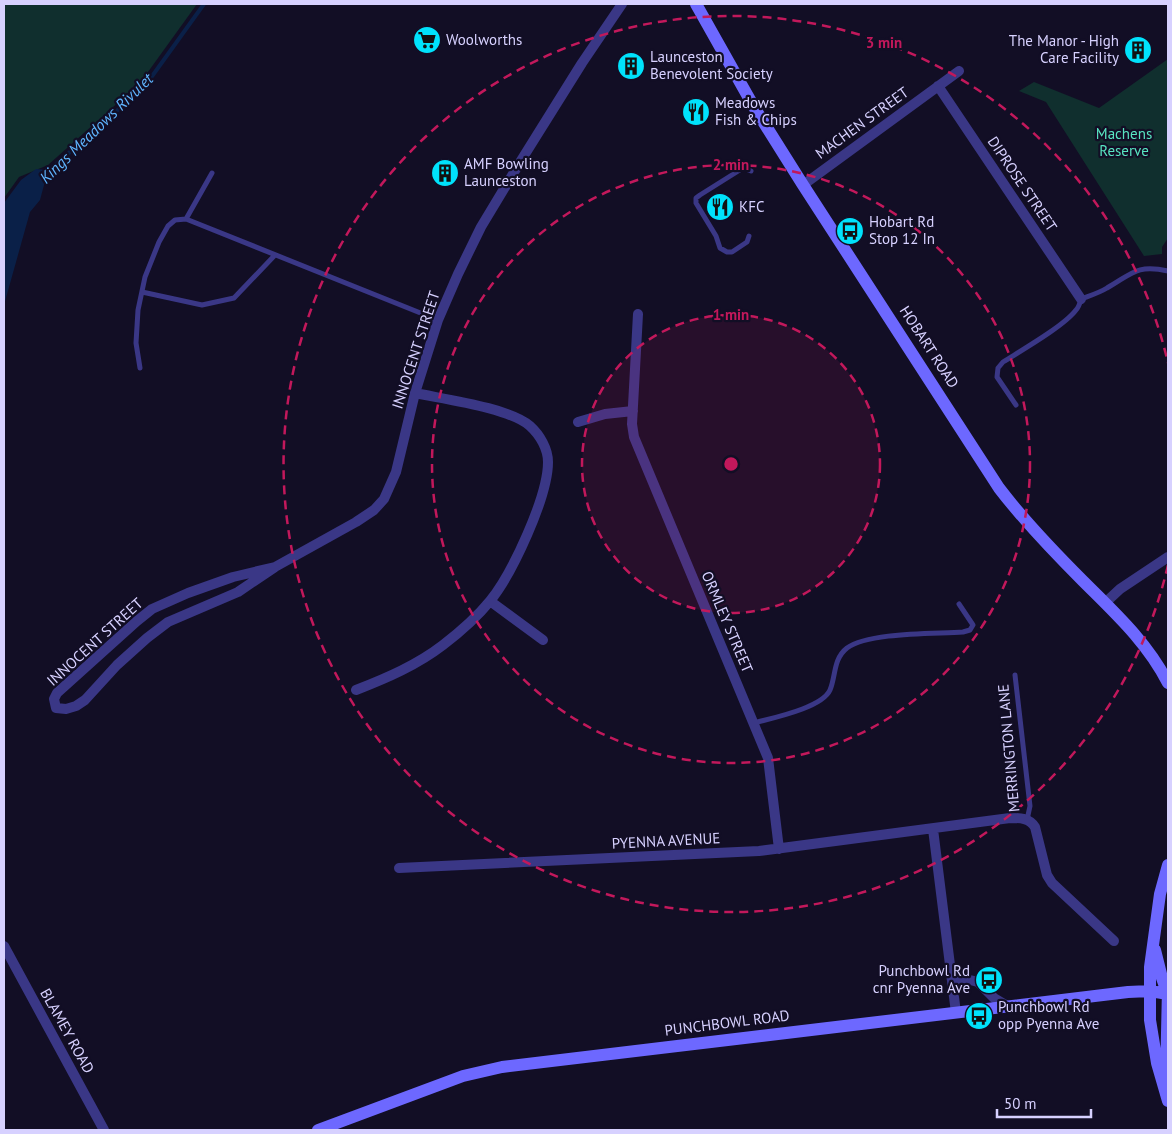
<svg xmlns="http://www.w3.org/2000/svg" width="1172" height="1134" viewBox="0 0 1172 1134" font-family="'PT Sans',sans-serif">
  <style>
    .green { fill: #102f2e }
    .water { fill: #0a2048 }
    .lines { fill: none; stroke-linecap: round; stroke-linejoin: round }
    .stream { stroke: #0a2048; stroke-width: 4 }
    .lane { stroke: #3a3786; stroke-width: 5 }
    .street { stroke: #3a3786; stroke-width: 10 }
    .secondary { stroke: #6d68ff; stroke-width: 12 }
    .ring { fill: none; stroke: #c2185b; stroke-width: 2.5; stroke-dasharray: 9 6 }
    .labels { text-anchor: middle; stroke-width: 4.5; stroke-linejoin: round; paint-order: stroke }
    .poi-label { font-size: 15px; fill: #d7d1ff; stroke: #120e25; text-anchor: start }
    .street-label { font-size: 15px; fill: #d7d1ff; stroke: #120e25 }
    .park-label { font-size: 15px; fill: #58e4c1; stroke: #120e25 }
    .water-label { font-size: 16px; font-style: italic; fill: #5fb5ff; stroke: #120e25 }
    .centre { fill: #c2185b; stroke: #120e25; stroke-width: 2.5 }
    .ring-label { font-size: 15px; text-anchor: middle; font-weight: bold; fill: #c2185b; stroke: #120e25; stroke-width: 4.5; stroke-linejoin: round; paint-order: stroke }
  </style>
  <rect width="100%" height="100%" fill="#120e25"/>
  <!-- green -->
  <path class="green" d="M4,4H197L140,83L48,165L19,177L4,198Z
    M1168,59V238L1162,247V254L1144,256L1046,102L1019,91L1034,82L1099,108Z"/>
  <!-- water -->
  <path class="water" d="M36,169L48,170L40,200L30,212L4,305V203L21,180Z"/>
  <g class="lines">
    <!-- stream -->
    <path class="stream" d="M46,173L145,86L204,4"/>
    <!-- lane -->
    <path class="lane" d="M186,219L212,173
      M749,236L747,242L732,252H727L720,248L716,236L696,203V198L700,195L743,168L751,171
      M142,292L202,305L234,298L275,255
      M140,368L136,343L138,310L145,277L159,242L168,226L175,220L186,219L438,320
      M1016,405L997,377L998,368L1003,362C1022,350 1064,326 1076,310C1079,307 1080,303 1081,299C1089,296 1099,293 1107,288C1132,274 1136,264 1168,271
      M1015,675L1030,806L1027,820
      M754,723C772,718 822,708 830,690C836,676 833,659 847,648C869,632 934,634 963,632L970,630L973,625L959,604"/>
    <!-- street -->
    <path class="street" d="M938,86L1081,299
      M803,185L959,71
      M638,314L632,424L634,437L768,758L779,849
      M578,422L605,414L633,411
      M275,567L233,577L188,593L152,609L137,621L57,693L54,699L56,708L66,709L76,706L85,700L117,665L147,638L168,622L238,592L275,567L356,522L374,510L384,499L396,472L415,393L438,320L458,274L481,227L522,159L582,63L622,4
      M490,601L543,640
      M1105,603L1120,589L1168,557
      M356,690C387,678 417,665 443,645C460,632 477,617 490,601C512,574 548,497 548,462C548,449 540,435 530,426C510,408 443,399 415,393
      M933,829L956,1013
      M399,868L759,851L1010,818C1021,818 1029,818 1035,827L1047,875L1052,883L1114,941
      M4,946L104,1130
      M953,981L970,980L978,982L994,998L1009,1007"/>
    <!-- secondary -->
    <path class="secondary" d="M696,4L754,107L803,185L999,488C1025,522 1053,551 1083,581C1115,613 1147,642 1168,683
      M1155,950L1162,978L1168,995
      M1166,1078L1168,988
      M1168,1101L1157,1063L1150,1020V967L1160,894L1168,865
      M318,1130L463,1076L502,1067L1128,992L1150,991L1168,994"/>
  </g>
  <!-- distance rings -->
  <circle cx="731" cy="464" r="149" fill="#c2185b" fill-opacity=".12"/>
  <g class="ring">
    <circle cx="731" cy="464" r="149"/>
    <circle cx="731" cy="464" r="299"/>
    <path d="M1168 565A448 448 0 1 1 1168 363"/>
  </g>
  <!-- icons -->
  <defs>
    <g id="supermarket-disc" transform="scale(1.4375)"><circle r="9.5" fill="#00e2fc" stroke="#120e25"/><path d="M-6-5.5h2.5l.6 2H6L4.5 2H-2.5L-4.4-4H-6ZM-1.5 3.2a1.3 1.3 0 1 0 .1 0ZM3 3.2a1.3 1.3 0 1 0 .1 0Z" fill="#111"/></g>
    <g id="building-disc" transform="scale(1.4375)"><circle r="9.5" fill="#00e2fc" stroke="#120e25"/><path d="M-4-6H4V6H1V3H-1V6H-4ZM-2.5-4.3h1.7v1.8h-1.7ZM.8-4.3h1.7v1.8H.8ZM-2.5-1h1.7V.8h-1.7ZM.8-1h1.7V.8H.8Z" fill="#111"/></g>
    <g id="restaurant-disc" transform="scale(1.4375)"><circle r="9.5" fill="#00e2fc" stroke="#120e25"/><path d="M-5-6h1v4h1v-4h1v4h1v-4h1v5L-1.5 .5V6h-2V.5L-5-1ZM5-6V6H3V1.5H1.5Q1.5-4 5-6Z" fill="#111"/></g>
    <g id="bus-disc" transform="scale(1.4375)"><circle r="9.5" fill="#00e2fc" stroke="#120e25"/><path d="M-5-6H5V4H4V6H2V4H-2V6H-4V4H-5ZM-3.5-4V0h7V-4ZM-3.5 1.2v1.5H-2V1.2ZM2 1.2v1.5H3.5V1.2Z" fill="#111"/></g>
  </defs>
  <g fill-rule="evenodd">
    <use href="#supermarket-disc" x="427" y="40"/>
    <use href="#building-disc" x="1138" y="50"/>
    <use href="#building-disc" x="631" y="66"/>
    <use href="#restaurant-disc" x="696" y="112"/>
    <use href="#building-disc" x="445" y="173"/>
    <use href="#restaurant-disc" x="720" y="207"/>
    <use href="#bus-disc" x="850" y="231"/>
    <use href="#bus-disc" x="989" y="980"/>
    <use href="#bus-disc" x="979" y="1016"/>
  </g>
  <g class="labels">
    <!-- poi labels -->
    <g class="poi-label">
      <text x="446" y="45">Woolworths</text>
      <text x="1119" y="46" text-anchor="end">The Manor - High<tspan x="1119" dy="17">Care Facility</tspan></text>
      <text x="650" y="62">Launceston<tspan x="650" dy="17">Benevolent Society</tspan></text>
      <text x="715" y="108">Meadows<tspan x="715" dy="17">Fish &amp; Chips</tspan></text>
      <text x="464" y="169">AMF Bowling<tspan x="464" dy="17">Launceston</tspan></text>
      <text x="739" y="212">KFC</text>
      <text x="869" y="227">Hobart Rd<tspan x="869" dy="17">Stop 12 In</tspan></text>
      <text x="970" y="976" text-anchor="end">Punchbowl Rd<tspan x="970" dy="17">cnr Pyenna Ave</tspan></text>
      <text x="998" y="1012">Punchbowl Rd<tspan x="998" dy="17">opp Pyenna Ave</tspan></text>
    </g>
    <!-- street labels -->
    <g class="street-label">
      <text transform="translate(862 123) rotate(-36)" y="5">MACHEN STREET</text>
      <text transform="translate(1022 184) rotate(56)" y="5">DIPROSE STREET</text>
      <text transform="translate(929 347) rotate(57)" y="5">HOBART ROAD</text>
      <text transform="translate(416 350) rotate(-72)" y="5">INNOCENT STREET</text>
      <text transform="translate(727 622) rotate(67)" y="5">ORMLEY STREET</text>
      <text transform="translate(95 642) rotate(-42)" y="5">INNOCENT STREET</text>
      <text transform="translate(1009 748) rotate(-95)" y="5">MERRINGTON LANE</text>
      <text transform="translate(666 841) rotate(-3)" y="5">PYENNA AVENUE</text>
      <text transform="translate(727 1023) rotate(-7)" y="5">PUNCHBOWL ROAD</text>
      <text transform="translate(67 1031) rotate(61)" y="5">BLAMEY ROAD</text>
    </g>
    <!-- park labels -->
    <g class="park-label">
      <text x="1124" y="139">Machens<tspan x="1124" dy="17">Reserve</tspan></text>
    </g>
    <!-- water labels -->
    <g class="water-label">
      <text transform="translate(96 128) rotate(-44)" y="6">Kings Meadows Rivulet</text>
    </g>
  </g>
  <circle cx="731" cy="464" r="8" class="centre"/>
  <g class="ring-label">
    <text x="884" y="48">3 min</text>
    <text x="731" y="170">2 min</text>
    <text x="731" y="320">1 min</text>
  </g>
  <!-- border -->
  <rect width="1172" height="1134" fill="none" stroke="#d7d1ff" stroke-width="10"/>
  <!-- scale -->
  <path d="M997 1109v8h94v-8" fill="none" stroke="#d7d1ff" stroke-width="2.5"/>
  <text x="1004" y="1109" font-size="15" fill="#d7d1ff" stroke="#120e25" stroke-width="4" paint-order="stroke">50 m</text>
</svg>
